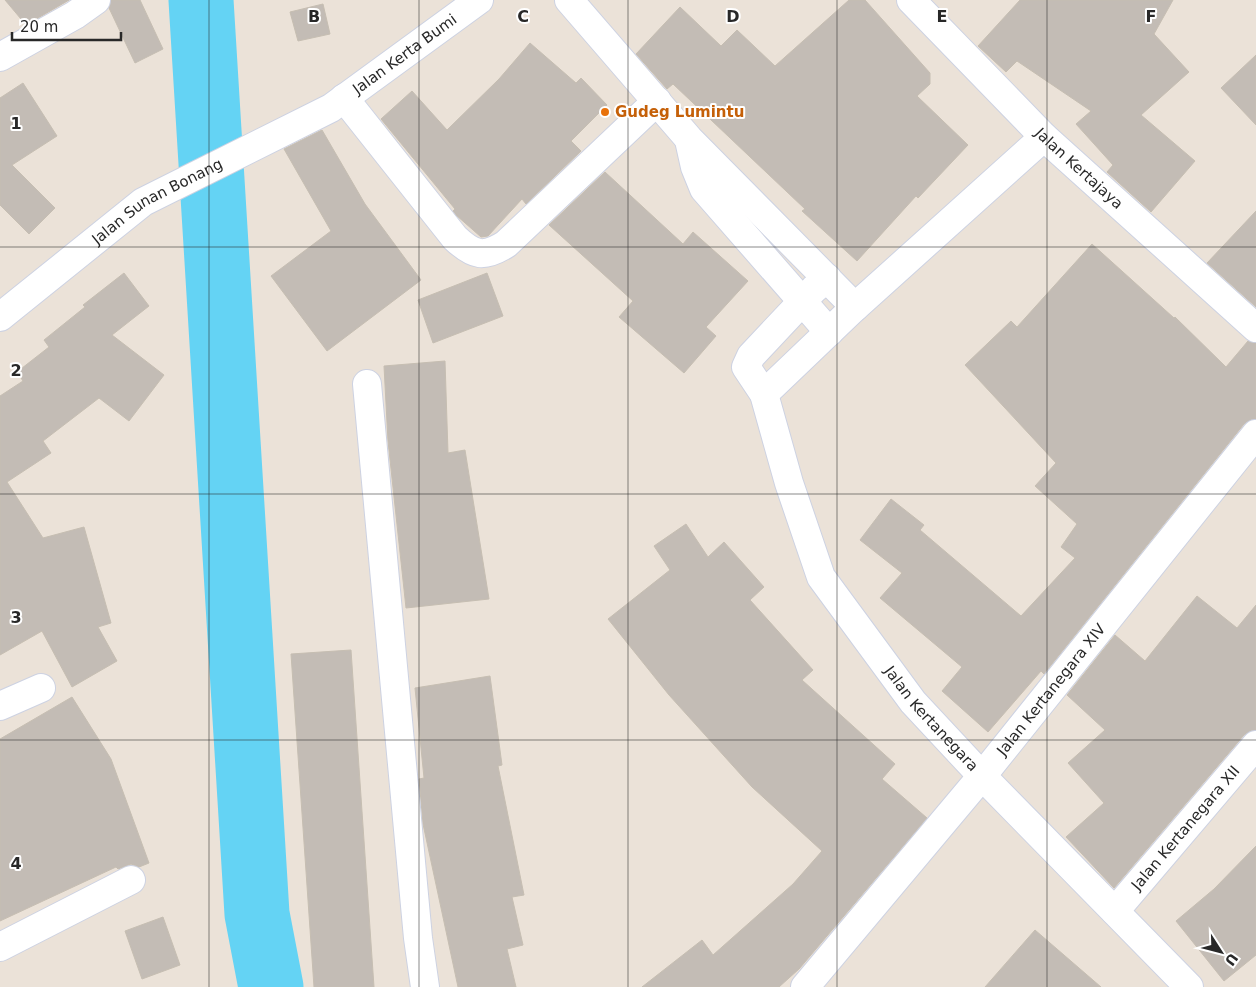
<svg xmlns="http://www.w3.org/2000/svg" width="1256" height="987" viewBox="0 0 1256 987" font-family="'DejaVu Sans',sans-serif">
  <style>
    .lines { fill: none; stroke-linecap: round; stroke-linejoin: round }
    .river { stroke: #64d3f4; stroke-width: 65 }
    .building { fill: #c3bcb5; stroke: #c6beb2 }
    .minor-casing { stroke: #cdd2e2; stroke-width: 30 }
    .minor { stroke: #fff; stroke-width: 28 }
    .grid { fill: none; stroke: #282828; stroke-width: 1; stroke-opacity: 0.55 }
    .food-dot { fill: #e8710a; stroke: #fff; stroke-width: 2 }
    .labels { text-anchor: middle; stroke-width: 4; stroke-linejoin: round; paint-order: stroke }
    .street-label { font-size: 15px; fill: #282828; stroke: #fff }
    .food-label { font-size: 15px; font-weight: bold; fill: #c56008; stroke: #fff; text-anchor: start }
    .grid-label { font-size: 16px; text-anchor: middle; font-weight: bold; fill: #282828; stroke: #fff; stroke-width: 4; stroke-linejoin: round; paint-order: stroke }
  </style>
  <rect width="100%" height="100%" fill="#ebe2d8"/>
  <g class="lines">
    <!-- river -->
    <path class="river" d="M201,0L257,914L271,987"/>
  </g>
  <!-- building -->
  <path class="building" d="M5,0H69L26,25Z
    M111,0H140L163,49L135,63L109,8Z
    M849,0H865L930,73V84L917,96L968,145L918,198L916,196L857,261L802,211L805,209L673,84L667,89L636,54L680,7L721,46L737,30L775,66Z
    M1020,0H1173L1154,34L1189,72L1141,115L1195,161L1151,212L1107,172L1113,165L1076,124L1091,111L1017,61L1006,72L978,46Z
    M323,4L330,34L298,41L290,12Z
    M530,43L576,83L581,78L607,105L571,141L581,151L526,204L522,199L488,236L481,237L456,215L453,211L455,209L381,119L412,91L447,130L499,79Z
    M1256,55V125L1221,88Z
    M23,83L57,136L12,165L55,208L29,234L0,205V98Z
    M322,130L365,204L421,280L327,351L271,276L331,231L284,149Z
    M605,172L683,244L693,232L748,281L706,327L716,336L684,373L619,317L633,301L549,225Z
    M1256,211V307L1207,263Z
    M1092,244L1174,318L1175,317L1226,367L1248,341L1256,343V419L1244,424L1044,674L1041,671L988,732L942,691L962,667L880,598L902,573L860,540L891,499L924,525L920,530L1021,616L1075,558L1061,547L1077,524L1035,486L1056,463L965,365L1011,321L1017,327Z
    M124,273L149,306L112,335L164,375L129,421L99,398L43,441L51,453L7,482L43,538L84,527L111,623L98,627L117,661L72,687L42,631L0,655V396L23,381L17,372L49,347L44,340L85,307L83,305Z
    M487,273L503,316L433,343L418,300Z
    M445,361L448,453L465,450L489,599L406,608L388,441L384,366Z
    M686,524L708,557L724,542L764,587L750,600L813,670L802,680L895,764L882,779L927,818L799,969L779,987H642L702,940L713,955L793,884L822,851L752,787L669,695L608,619L670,570L654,546Z
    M1197,596L1237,628L1256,605V730L1244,735L1114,888L1066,837L1104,803L1068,763L1105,730L1067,695L1115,635L1145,661Z
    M351,650L374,987H314L291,654Z
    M490,676L502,765L498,766L524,895L512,897L523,945L507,949L516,987H458L423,824L419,779L424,778L415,688Z
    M72,697L111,759L149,863L139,867L131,864L118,869L116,867L0,921V739Z
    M1256,846V955L1224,981L1176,921L1214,889Z
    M163,917L180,965L142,979L125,931Z
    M1035,930L1101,987H985Z"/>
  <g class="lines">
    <!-- minor casing -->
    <g class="minor-casing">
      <g id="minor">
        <path d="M569,0L689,139L855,307"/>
        <path id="s1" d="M911,0L1044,137L1256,328"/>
        <path d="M0,57L75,15L96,0"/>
        <path d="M344,98L455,238C474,256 484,258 506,244L657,101"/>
        <path d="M689,140L695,167L704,189L829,332"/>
        <path id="s2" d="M827,278L814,289L751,356L746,367L764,394L789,483L821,577L913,702L982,776L1189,987"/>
        <path id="s3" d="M0,317L143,202L331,108L479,0"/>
        <path d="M367,384L418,938L425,987"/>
        <path d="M764,394L855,307L1044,137"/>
        <path d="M0,706L41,688"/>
        <path id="s4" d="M1115,911L1256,745"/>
        <path d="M0,947L131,880"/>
        <path id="s5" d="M805,987L982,776L1256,434"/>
      </g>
    </g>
    <!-- minor -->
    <use href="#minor" class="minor"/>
  </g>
  <!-- grid -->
  <path class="grid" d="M209,0V987M419,0V987M628,0V987M837,0V987M1047,0V987M0,247H1256M0,494H1256M0,740H1256"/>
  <!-- markers -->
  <circle class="food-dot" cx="605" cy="112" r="5"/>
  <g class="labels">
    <!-- street labels -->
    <g class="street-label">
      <text dy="5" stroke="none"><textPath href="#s3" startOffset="485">Jalan Kerta Bumi</textPath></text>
      <text dy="5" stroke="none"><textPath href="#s1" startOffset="238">Jalan Kertajaya</textPath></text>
      <text dy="5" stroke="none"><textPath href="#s3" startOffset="196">Jalan Sunan Bonang</textPath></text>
      <text dy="5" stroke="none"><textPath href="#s5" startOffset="386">Jalan Kertanegara XIV</textPath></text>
      <text dy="5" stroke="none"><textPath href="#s2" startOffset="525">Jalan Kertanegara</textPath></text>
      <text dy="5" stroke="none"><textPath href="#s4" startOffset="109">Jalan Kertanegara XII</textPath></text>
    </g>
    <!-- food labels -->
    <g class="food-label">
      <text x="615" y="117">Gudeg Lumintu</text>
    </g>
  </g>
  <g class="grid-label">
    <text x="314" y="22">B</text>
    <text x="523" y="22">C</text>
    <text x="733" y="22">D</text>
    <text x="942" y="22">E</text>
    <text x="1151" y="22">F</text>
    <text x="16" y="129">1</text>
    <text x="16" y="376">2</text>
    <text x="16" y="623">3</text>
    <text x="16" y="869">4</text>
  </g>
  <!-- north arrow -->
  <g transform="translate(1221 952) rotate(126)" stroke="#ffffff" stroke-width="4" paint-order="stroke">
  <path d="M0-4L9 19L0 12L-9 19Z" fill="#282828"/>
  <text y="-8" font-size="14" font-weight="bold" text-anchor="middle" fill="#282828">U</text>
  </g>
  <!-- scale -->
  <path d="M12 32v8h109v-8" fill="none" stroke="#282828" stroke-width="2.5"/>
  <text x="20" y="32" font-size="15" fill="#282828" stroke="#ffffff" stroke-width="4" paint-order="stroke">20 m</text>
</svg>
